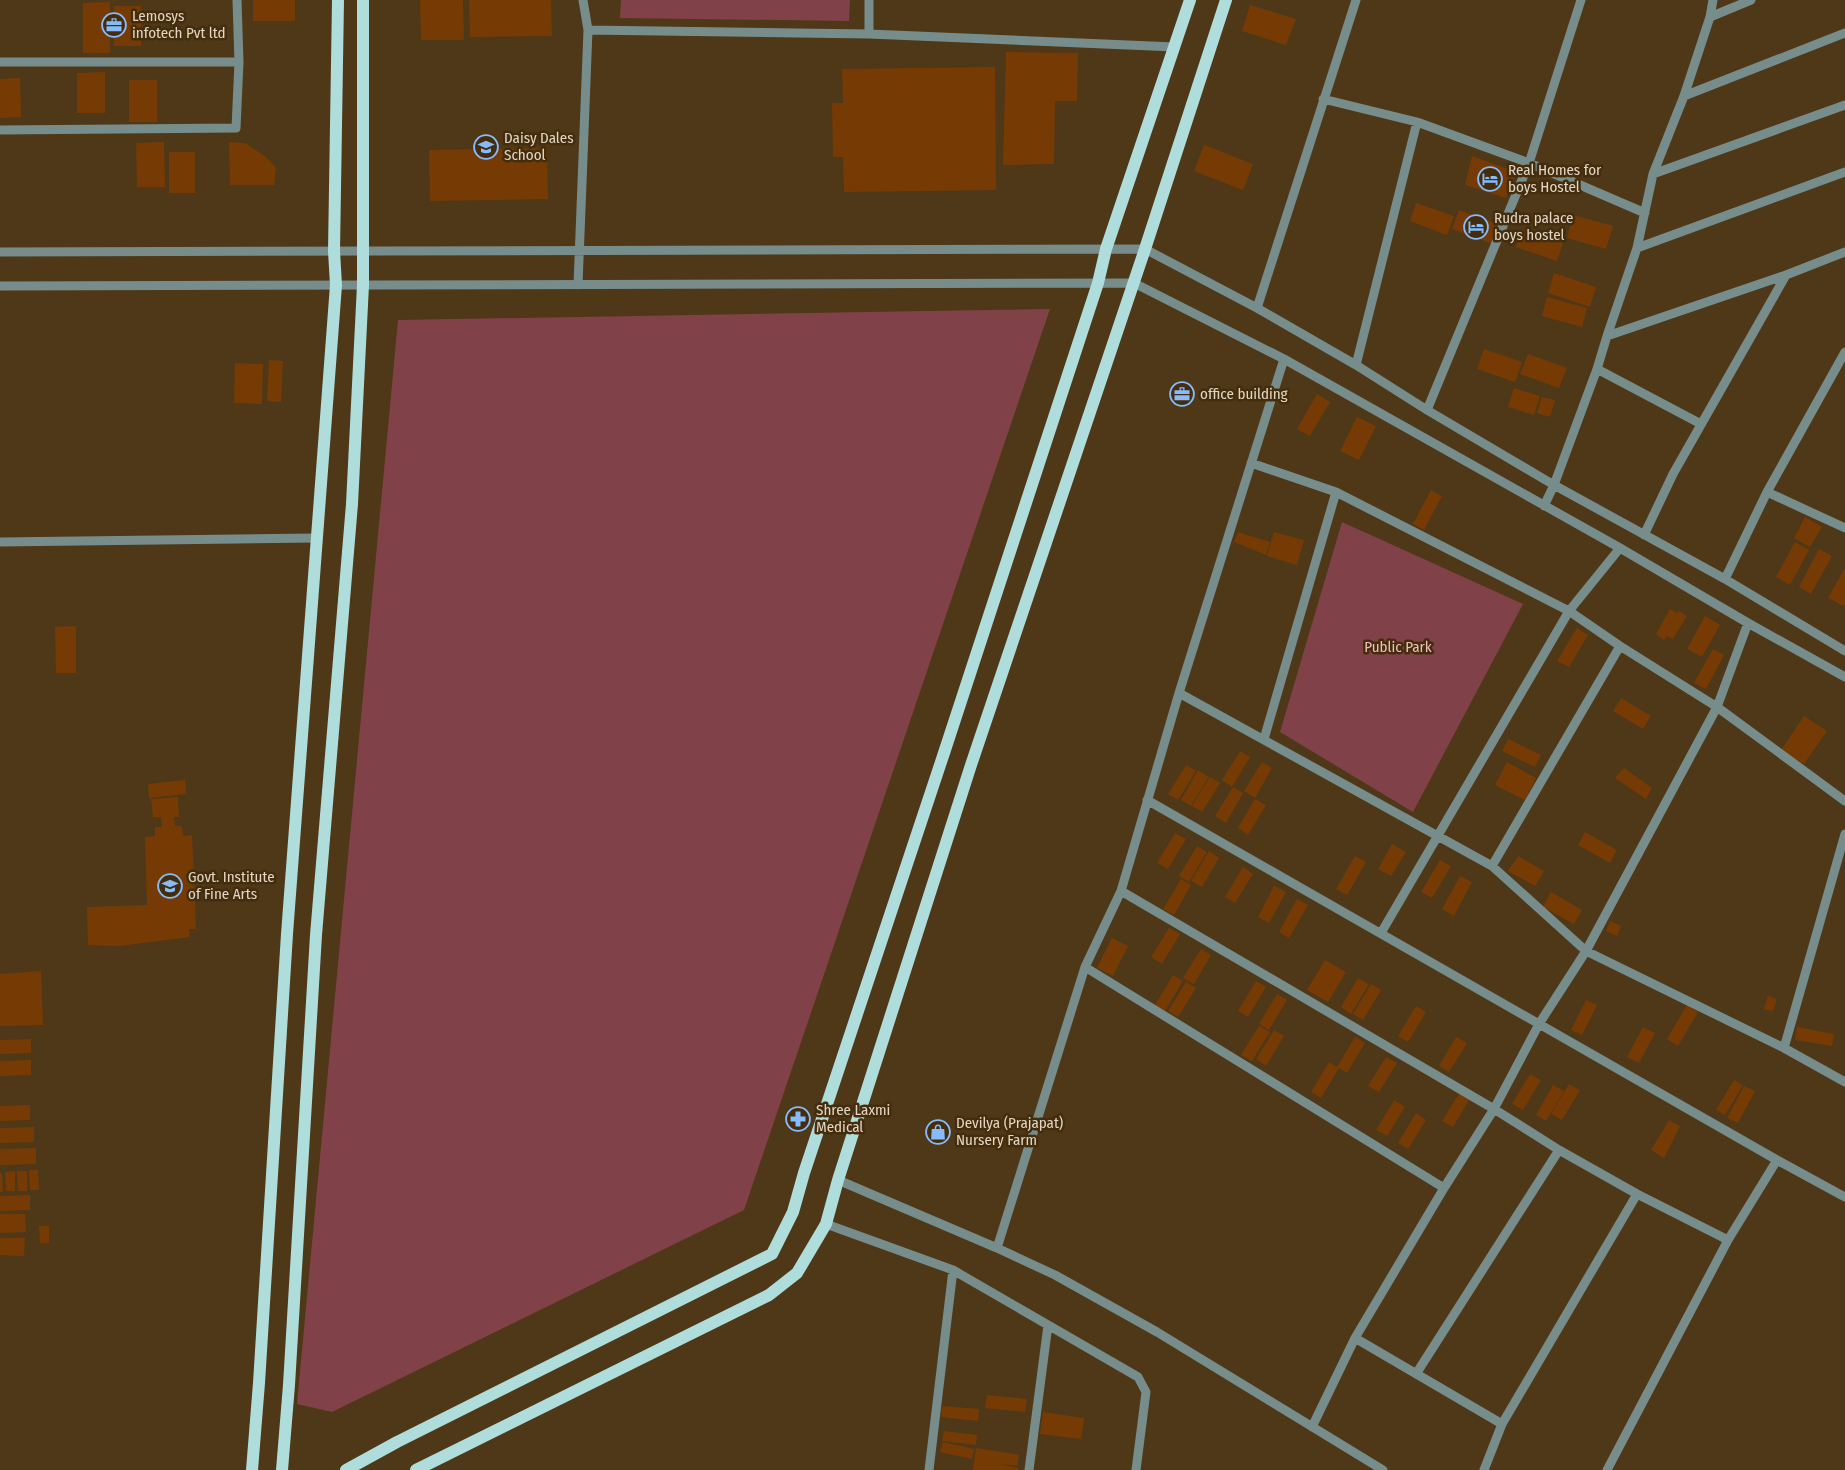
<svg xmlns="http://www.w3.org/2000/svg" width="1845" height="1470" viewBox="0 0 1845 1470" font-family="'Fira Sans Condensed',sans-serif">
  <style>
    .green { fill: #814148 }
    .building { fill: #763b04 }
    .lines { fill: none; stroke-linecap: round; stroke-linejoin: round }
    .minor { stroke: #778d8c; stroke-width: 9 }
    .major { stroke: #afdddc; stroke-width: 12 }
    .labels { text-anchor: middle; stroke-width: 5; stroke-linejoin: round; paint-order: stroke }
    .poi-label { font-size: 15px; fill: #e2d5c3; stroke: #432d0c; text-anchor: start }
    .park-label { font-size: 15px; fill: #f3bcbf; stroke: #432d0c }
  </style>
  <rect width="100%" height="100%" fill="#4e3818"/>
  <!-- green -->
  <path class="green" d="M621,0H850L849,21L620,18Z
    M1050,309L744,1210L332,1412L297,1404L398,320Z
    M1342,522L1523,604L1413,812L1280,732Z"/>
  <!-- building -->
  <path class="building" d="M253,0H295V21H253Z
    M420,0H463L464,40H421Z
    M469,0H551L552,36L470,37Z
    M110,2V53H83V3Z
    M1250,5L1296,19L1286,45L1242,31Z
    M114,6H141V46H114Z
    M1006,52L1078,53L1077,101H1055L1054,164L1003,165Z
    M995,67L996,190L844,192L843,157H833L832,103H843L842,69Z
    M105,72V113H77V73Z
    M20,78L21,117L0,118V79Z
    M129,80H157V122H129Z
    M164,142L165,187H137L136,143Z
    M229,142L245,143L266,157L276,168L274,185H230Z
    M1204,145L1253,164L1243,190L1194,171Z
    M547,148L548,199L430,201L429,150Z
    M169,152H195V193H169Z
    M1472,156L1516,172L1506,198L1465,185Z
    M1416,203L1454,216L1447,235L1410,221Z
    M1459,210L1500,225L1493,244L1452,229Z
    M1573,215L1613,226L1606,249L1567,238Z
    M1522,230L1563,243L1557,261L1516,247Z
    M1554,273L1596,287L1590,307L1548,293Z
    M1547,297L1587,308L1582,327L1542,316Z
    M1484,349L1522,362L1515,382L1477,369Z
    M1528,354L1567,368L1559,388L1520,374Z
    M269,360L283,361L281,402L267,401Z
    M235,363L263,364L262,404L234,403Z
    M1514,388L1540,396L1534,415L1508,407Z
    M1317,394L1330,402L1310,436L1297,429Z
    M1542,397L1555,400L1550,417L1537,413Z
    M1357,417L1376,426L1359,460L1340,451Z
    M1431,490L1442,496L1424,530L1413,524Z
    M1805,517L1822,527L1810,547L1794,538Z
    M1238,532L1270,542L1266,555L1234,542Z
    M1274,532L1304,540L1297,565L1267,556Z
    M1795,542L1809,550L1790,585L1776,577Z
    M1819,549L1832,556L1811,594L1799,587Z
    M1845,568V604L1844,606L1828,598Z
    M1670,609L1677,613L1679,611L1687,616L1673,639L1667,636L1664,640L1656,634Z
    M1705,616L1720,625L1702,657L1687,649Z
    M76,626V673H56L55,627Z
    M1577,628L1588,635L1569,667L1557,661Z
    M1713,649L1724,655L1706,689L1694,683Z
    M1621,698L1651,716L1643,729L1613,711Z
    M1804,716L1827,731L1804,764L1781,750Z
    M1508,739L1541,755L1535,767L1502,751Z
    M1240,751L1250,757L1232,787L1222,780Z
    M1262,762L1272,768L1255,798L1244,791Z
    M1507,762L1536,778L1525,800L1495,785Z
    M1186,765L1196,771L1178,800L1168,794Z
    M1624,768L1652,788L1646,799L1615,778Z
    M1198,770L1209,777L1191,806L1181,800Z
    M1210,777L1220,783L1202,812L1192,806Z
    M185,780L186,794L149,798L148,784Z
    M1233,787L1243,793L1226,823L1215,816Z
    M178,797L179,817H174L175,826H182L183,836L192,835L196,929H189L190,937L119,946L88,945L87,907L147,905L145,837L155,836V827H162L161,817H153L151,799Z
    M1255,799L1266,805L1248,835L1238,828Z
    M1585,832L1617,850L1610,863L1578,845Z
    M1175,833L1186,839L1168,869L1157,863Z
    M1392,844L1406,852L1391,876L1378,869Z
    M1197,846L1207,852L1189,882L1179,876Z
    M1209,851L1219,858L1202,887L1191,881Z
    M1355,856L1366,862L1347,895L1336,889Z
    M1518,856L1544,871L1535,886L1508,871Z
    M1440,860L1451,866L1432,898L1421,892Z
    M1243,867L1253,874L1235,903L1225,897Z
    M1460,876L1472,882L1454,916L1442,909Z
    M1181,879L1191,885L1174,915L1163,909Z
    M1274,886L1286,892L1269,923L1258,917Z
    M1551,892L1582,910L1574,924L1543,907Z
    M1297,899L1308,905L1289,938L1279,932Z
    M1610,921L1621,926L1617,936L1606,931Z
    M1169,928L1180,934L1162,964L1151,957Z
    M1112,938L1128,946L1113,976L1097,968Z
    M1201,949L1211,955L1194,984L1183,978Z
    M1325,960L1346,972L1328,1002L1307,990Z
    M41,971L43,1025L0,1026V974Z
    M1173,975L1183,981L1165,1011L1155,1005Z
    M1358,978L1369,984L1351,1014L1341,1007Z
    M1256,981L1266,987L1248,1017L1238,1011Z
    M1186,982L1196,988L1178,1017L1168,1011Z
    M1371,984L1381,990L1363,1020L1353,1014Z
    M1277,994L1287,1000L1269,1030L1259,1024Z
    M1768,996L1777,999L1773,1011L1764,1009Z
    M1586,1000L1597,1005L1582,1035L1571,1030Z
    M1687,1005L1698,1012L1678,1046L1667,1039Z
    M1416,1006L1426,1012L1408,1042L1398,1036Z
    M1259,1026L1270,1032L1252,1061L1241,1055Z
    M1643,1027L1655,1033L1639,1063L1627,1057Z
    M1797,1027L1834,1034L1832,1046L1795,1040Z
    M1274,1030L1284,1036L1266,1066L1256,1059Z
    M1355,1037L1365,1043L1347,1073L1339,1068L1321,1098L1311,1092L1329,1062L1337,1067Z
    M1456,1037L1467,1043L1449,1072L1439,1066Z
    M31,1039V1053L0,1054V1040Z
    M1386,1057L1397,1063L1379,1092L1368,1086Z
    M31,1060V1075L0,1076V1061Z
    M1530,1074L1541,1080L1523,1110L1512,1104Z
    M1734,1080L1743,1085L1725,1115L1716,1110Z
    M1569,1084L1580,1090L1562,1120L1551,1114Z
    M1553,1085L1564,1091L1546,1121L1536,1115Z
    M1744,1086L1755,1091L1738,1123L1727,1118Z
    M1460,1092L1470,1098L1453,1127L1442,1121Z
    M1394,1100L1405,1107L1387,1136L1376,1130Z
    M30,1105V1120L0,1121V1106Z
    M1416,1113L1426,1120L1408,1149L1398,1143Z
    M1669,1120L1680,1126L1664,1158L1651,1150Z
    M34,1127V1142L0,1143V1128Z
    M36,1148V1164L0,1165V1149Z
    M29,1170H38L39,1190H30Z
    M15,1171V1191H6L5,1172Z
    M17,1171H27V1191H18Z
    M0,1173H2L3,1192H0Z
    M30,1195V1210L0,1211V1196Z
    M0,1214H25L26,1232L0,1233Z
    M39,1226H49V1243H40Z
    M0,1238H25L24,1256L0,1255Z
    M987,1395L1027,1399L1025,1412L985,1408Z
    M942,1406L979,1409L978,1421L941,1417Z
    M1043,1412L1084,1418L1081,1439L1040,1434Z
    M944,1431L977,1435L976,1445L942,1441Z
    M943,1442L974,1449L972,1459L940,1452Z
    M976,1448L1019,1455L1017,1466L999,1464L1018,1468V1470H973Z"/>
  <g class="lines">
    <!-- minor -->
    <path class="minor" d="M1710,17L1751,0
      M588,30L869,34L1175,47
      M869,34V0
      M0,62H239
      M1684,96L1845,33
      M1323,99L1417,122L1529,163L1645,213
      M0,130L236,128L239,62L237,0
      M1653,174L1845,105
      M1637,248L1845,172
      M0,252L1145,249L1257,308L1356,365L1427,410L1554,485L1725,579L1845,651
      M578,285L588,30L583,0
      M0,286L1134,283L1284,359L1620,548L1748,623L1845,677
      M1257,308L1356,0
      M1607,336L1786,275L1845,252
      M1356,365L1417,122
      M1597,369L1701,424
      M1427,410L1529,163L1581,0
      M1251,463L1336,492L1569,611L1620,646L1717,707L1845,801
      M1767,492L1845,528
      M1544,506L1554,485L1597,369L1607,336L1637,248L1653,174L1684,96L1710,17L1713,0
      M1644,535L1673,474L1786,275
      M0,542L316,538
      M1725,579L1767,492L1845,352
      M1179,693L1492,866L1586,951L1784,1048L1845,1082
      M1264,739L1336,492
      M1147,800L1777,1160L1845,1197
      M1492,866L1620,646
      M1121,891L1494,1109L1559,1150L1637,1194L1728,1240
      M1381,933L1569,611L1620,548
      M1085,967L1444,1188
      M1784,1048L1845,834
      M838,1180L997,1248L1055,1275L1157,1332L1383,1470
      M826,1224L953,1270L1138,1377L1146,1392L1136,1470
      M997,1248L1085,967L1121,891L1179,693L1284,359
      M1355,1338L1502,1424
      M1416,1374L1559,1150
      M1312,1427L1355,1338L1444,1188L1494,1109L1539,1024L1586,951L1717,707L1748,623
      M929,1470L953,1270
      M1029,1470L1048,1325
      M1484,1470L1502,1424L1637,1194
      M1607,1470L1728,1240L1777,1160"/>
    <!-- major -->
    <path class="major" d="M252,1470L259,1383L287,934L336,285L334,251L338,0
      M282,1470L289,1385L316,935L352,504L363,285V0
      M346,1470L397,1442L772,1254L793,1212L804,1173L944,753L1098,283L1106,249L1190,0
      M416,1470L769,1295L797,1273L826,1224L838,1180L971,765L1145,249L1226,0"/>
  </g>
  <!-- icons -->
  <defs>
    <g id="office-ring" transform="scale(1.25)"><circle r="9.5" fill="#432d0c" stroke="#87bbfb" stroke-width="1.5"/><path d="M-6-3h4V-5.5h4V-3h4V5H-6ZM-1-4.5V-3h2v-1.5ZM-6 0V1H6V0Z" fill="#87bbfb"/></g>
    <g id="school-ring" transform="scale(1.25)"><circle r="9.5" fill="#432d0c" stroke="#87bbfb" stroke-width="1.5"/><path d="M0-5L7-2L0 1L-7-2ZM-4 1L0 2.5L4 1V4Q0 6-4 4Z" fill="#87bbfb"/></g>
    <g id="hotel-ring" transform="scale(1.25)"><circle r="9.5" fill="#432d0c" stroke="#87bbfb" stroke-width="1.5"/><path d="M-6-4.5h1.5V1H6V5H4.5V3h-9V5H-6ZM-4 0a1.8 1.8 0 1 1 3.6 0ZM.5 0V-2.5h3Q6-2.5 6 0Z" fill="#87bbfb"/></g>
    <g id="university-ring" transform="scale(1.25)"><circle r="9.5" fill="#432d0c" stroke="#87bbfb" stroke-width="1.5"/><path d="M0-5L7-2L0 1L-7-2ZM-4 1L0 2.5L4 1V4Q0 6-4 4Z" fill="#87bbfb"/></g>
    <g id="pharmacy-ring" transform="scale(1.25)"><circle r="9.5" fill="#432d0c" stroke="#87bbfb" stroke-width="1.5"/><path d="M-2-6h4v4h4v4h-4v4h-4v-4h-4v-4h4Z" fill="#87bbfb"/></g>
    <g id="shop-ring" transform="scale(1.25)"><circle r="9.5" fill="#432d0c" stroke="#87bbfb" stroke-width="1.5"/><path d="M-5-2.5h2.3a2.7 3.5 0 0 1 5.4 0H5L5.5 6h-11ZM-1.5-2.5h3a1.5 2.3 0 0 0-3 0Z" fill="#87bbfb"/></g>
  </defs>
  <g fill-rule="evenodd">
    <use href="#office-ring" x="114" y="25"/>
    <use href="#school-ring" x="486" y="147"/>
    <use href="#hotel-ring" x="1490" y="179"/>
    <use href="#hotel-ring" x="1476" y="227"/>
    <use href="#office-ring" x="1182" y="394"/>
    <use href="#university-ring" x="170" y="886"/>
    <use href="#pharmacy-ring" x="798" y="1119"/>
    <use href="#shop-ring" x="938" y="1132"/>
  </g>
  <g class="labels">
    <!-- poi labels -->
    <g class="poi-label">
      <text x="132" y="21">Lemosys<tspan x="132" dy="17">infotech Pvt ltd</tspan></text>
      <text x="504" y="143">Daisy Dales<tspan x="504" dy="17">School</tspan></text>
      <text x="1508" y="175">Real Homes for<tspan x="1508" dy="17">boys Hostel</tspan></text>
      <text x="1494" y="223">Rudra palace<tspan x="1494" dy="17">boys hostel</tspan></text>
      <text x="1200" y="399">office building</text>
      <text x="188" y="882">Govt. Institute<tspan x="188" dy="17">of Fine Arts</tspan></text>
      <text x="816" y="1115">Shree Laxmi<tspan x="816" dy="17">Medical</tspan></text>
      <text x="956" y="1128">Devilya (Prajapat)<tspan x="956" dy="17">Nursery Farm</tspan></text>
    </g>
    <!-- park labels -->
    <g class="park-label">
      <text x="1398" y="652">Public Park</text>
    </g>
  </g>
</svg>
